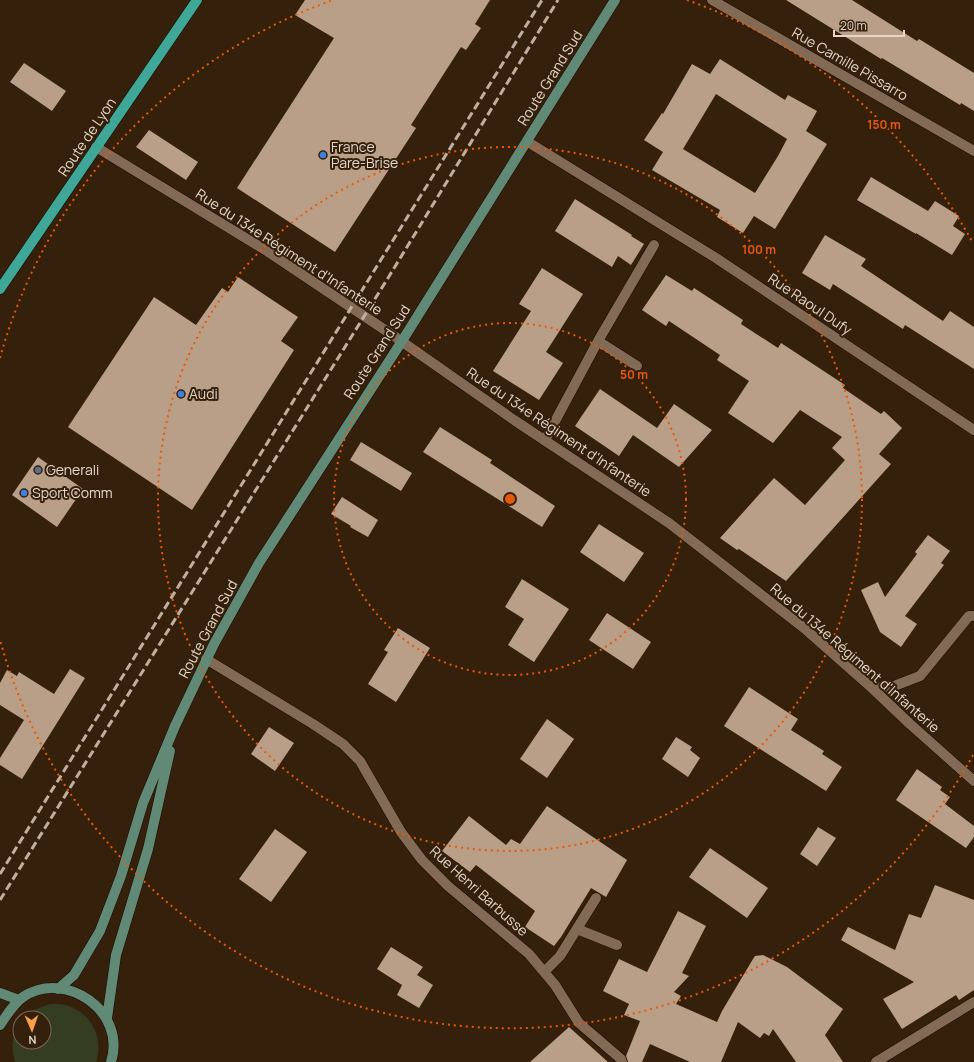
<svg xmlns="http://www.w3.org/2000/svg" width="974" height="1062" viewBox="0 0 974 1062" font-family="Manrope,sans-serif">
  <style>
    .green { fill: #343d1f }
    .building { fill: #ba9f88; fill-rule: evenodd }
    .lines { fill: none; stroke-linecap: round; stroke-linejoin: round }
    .street-casing { stroke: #1b0900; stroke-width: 11 }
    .secondary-casing { stroke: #1b0900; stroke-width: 11 }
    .primary-casing { stroke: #1b0900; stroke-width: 11 }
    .street { stroke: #826a54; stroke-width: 10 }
    .secondary { stroke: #608976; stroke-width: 10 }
    .primary { stroke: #3ea797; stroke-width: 10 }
    .rail { stroke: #bfafa1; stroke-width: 3; stroke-dasharray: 8 4; stroke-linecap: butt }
    .ring { fill: none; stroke: #e8590c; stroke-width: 2; stroke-dasharray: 2 4 }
    .shop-dot { fill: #3f7fe0; stroke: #34200b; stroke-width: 1.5 }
    .service-dot { fill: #5c6f8a; stroke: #34200b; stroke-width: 1.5 }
    .labels { text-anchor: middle; stroke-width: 4; stroke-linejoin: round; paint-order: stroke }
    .street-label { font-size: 14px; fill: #e4d6ca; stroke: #34200b }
    .poi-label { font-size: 14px; fill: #e4d6ca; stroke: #34200b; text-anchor: start }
    .centre { fill: #e8590c; stroke: #34200b; stroke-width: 2 }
    .ring-label { font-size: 12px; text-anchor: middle; font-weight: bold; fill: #e8590c; stroke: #34200b; stroke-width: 4; stroke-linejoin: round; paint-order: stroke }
  </style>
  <rect width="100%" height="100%" fill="#34200b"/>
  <!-- green -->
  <path class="green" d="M50,1004C57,1004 63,1004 69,1006C92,1014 104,1040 96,1062H15C11,1048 12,1034 20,1023V1042H44V1018H23L31,1011Z"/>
  <!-- building -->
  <path class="building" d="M305,0H490L475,24L481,28L466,50L461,47L411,125L416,128L335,252L237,188L334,38L295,15Z
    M786,0H852L917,41L919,39L974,73V111L961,103L960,105L882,58L881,59Z
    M720,59L785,100L788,95L817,111L806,131L827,144L775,229L754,216L743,233L717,217L720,210L652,170L663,152L644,140L662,113L663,114L692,64L710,74ZM716,94L787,139L778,156L755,193L683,149Z
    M24,63L66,91L52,111L10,82Z
    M149,130L198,162L186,180L136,147Z
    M871,177L928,211L935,201L959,216L953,226L965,234L952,255L916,233V234L857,200Z
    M575,199L632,235L631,236L644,244L631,265L618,256L612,267L555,231Z
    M825,235L866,259L861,266L943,321L950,311L974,327V369L905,325L903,329L833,284L830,290L802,273Z
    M542,268L583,294L546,352L563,363L539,400L493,371L531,311L519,304Z
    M666,275L692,291L694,288L743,320L741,324L778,348L781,343L845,385L843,388L881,414L884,411L902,428L879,454L891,464L786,581L739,549L737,550L720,538L774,478L805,505L845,460L832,448L842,437L800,410L773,443L728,413L749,381L717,360L720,355L669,321L666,326L642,310Z
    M238,277L298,317L281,341L294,350L192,510L68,427L154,297L196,325L222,288L228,292Z
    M600,389L657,428L674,404L712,430L679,467L633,435L619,456L575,426Z
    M440,427L492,460L490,463L555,506L542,527L423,452Z
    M361,442L412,473L401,491L350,460Z
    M38,457L83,489L57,527L12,495Z
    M342,497L378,520L368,537L350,527L351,526L331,514Z
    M599,524L644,553L624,582L580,552Z
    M928,535L950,551L941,563L944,565L905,616L917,624L901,647L880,632L861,590L878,582L885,597L917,554L915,552Z
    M522,579L569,609L534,662L508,645L524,619L505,607Z
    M607,613L651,642L633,669L589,640Z
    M398,628L430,648L396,702L368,684L388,652L384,650Z
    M70,669L85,678L22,779L0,765V758L24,720L0,705V683L7,670L17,676L19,672L54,694Z
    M749,687L798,719L791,730L824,751L822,754L842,767L826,791L724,726Z
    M547,719L574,739L547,778L520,759Z
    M269,727L294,743L275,771L251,754Z
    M676,737L692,747L690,750L700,758L688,777L662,759Z
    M917,769L942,787L940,790L950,797L945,804L974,826V837L966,848L896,800Z
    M547,806L627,860L606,897L591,888L561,937L554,946L525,927L535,911L476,865L470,872L442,851L469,816L506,845L511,839L520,844Z
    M818,827L836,838L817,866L800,854Z
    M275,829L307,852L271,902L239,879Z
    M710,848L768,888L747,918L689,877Z
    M935,885L974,900V990L959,1000L956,995L902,1029L883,999L914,982L841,940L848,927L895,950L909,914L921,918Z
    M678,911L706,926L682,973L689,976L674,992L681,996L676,1004L717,1022L722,1011L753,959L755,956L763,955L787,967L843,1009L825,1035L843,1062H796L773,1029L769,1036L764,1033L760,1038L738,1022L721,1062H690L650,1044L642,1062H628L626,1056L640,1021L624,1015L629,1004L603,991L619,959L647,972Z
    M391,947L423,967L417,975L433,985L419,1008L397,995L402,985L377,969Z
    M569,1027L608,1062H530Z"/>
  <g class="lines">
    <!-- street casing -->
    <g class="street-casing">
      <path id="street" d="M712,0L974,151
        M528,142L716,258L974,430
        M96,147L267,251L391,334L514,420L669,523L804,628L872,688L910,724L974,781
        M598,341L637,366
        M545,440L598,341L654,245
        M206,659L313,724L343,744L360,761L401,832L422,860L448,886L529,954L555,985L579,1023L621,1059L622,1062
        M872,688L894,686L920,676L969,616H974
        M577,929L617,945
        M544,972L560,956L596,898
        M876,1062L974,1002"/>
    </g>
    <!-- secondary casing -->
    <g class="secondary-casing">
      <path id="secondary" d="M58,989L74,975L100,931L121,876L143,803L175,726L214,644L259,563L402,341L615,0
        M0,993L19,1000
        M107,1018L116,955L148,849L170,751
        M0,1025C6,1016 14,1003 23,997C65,969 127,1011 111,1062"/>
    </g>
    <!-- primary casing -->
    <g class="primary-casing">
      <path id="primary" d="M0,289L197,0"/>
    </g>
    <!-- street -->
    <use href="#street" class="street"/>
    <!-- secondary -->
    <use href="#secondary" class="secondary"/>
    <!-- primary -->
    <use href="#primary" class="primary"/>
    <!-- rail -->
    <path class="rail" d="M0,874L542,0
      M0,900L388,278L558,0"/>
  </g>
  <!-- distance rings -->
  <g class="ring">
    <circle cx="510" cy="499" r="176"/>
    <circle cx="510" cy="499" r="352"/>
    <path d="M973 755A529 529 0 0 1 0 640M0 358A529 529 0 0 1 333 0M687 0A529 529 0 0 1 973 243"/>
  </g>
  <!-- markers -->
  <g class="shop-dot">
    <circle cx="323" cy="155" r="4"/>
    <circle cx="181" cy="394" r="4"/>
    <circle cx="24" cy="493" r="4"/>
  </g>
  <circle class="service-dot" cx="38" cy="470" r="4"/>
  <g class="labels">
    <!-- street labels -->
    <g class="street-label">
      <text transform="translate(850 64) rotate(30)" y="5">Rue Camille Pissarro</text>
      <text transform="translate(550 78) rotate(-58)" y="5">Route Grand Sud</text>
      <text transform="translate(87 137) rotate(-56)" y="5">Route de Lyon</text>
      <text transform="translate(289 252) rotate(33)" y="5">Rue du 134e Régiment d'Infanterie</text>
      <text transform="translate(810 304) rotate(34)" y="5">Rue Raoul Dufy</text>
      <text transform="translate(377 352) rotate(-57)" y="5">Route Grand Sud</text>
      <text transform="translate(559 432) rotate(34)" y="5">Rue du 134e Régiment d'Infanterie</text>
      <text transform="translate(208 629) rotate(-62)" y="5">Route Grand Sud</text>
      <text transform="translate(855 658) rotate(41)" y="5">Rue du 134e Régiment d'Infanterie</text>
      <text transform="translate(479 891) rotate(42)" y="5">Rue Henri Barbusse</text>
    </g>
    <!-- poi labels -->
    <g class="poi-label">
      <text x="331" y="152">France<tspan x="331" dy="16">Pare-Brise</tspan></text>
      <text x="189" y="399">Audi</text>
      <text x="46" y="475">Generali</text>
      <text x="32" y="498">Sport Comm</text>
    </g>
  </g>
  <circle cx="510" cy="499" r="6" class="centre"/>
  <g class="ring-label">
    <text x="884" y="129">150 m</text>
    <text x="759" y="254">100 m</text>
    <text x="634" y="379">50 m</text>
  </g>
  <!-- north arrow -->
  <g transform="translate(32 1030) rotate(178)"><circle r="19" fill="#34200b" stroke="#7a6957"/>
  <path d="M0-3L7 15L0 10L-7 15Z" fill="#f7a148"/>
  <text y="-6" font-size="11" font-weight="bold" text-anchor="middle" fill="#e4d6ca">N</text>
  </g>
  <!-- scale -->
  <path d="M834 30v6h70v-6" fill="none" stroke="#e4d6ca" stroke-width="2"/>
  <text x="840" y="30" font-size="12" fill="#e4d6ca" stroke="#34200b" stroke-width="3" paint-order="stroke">20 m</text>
</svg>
